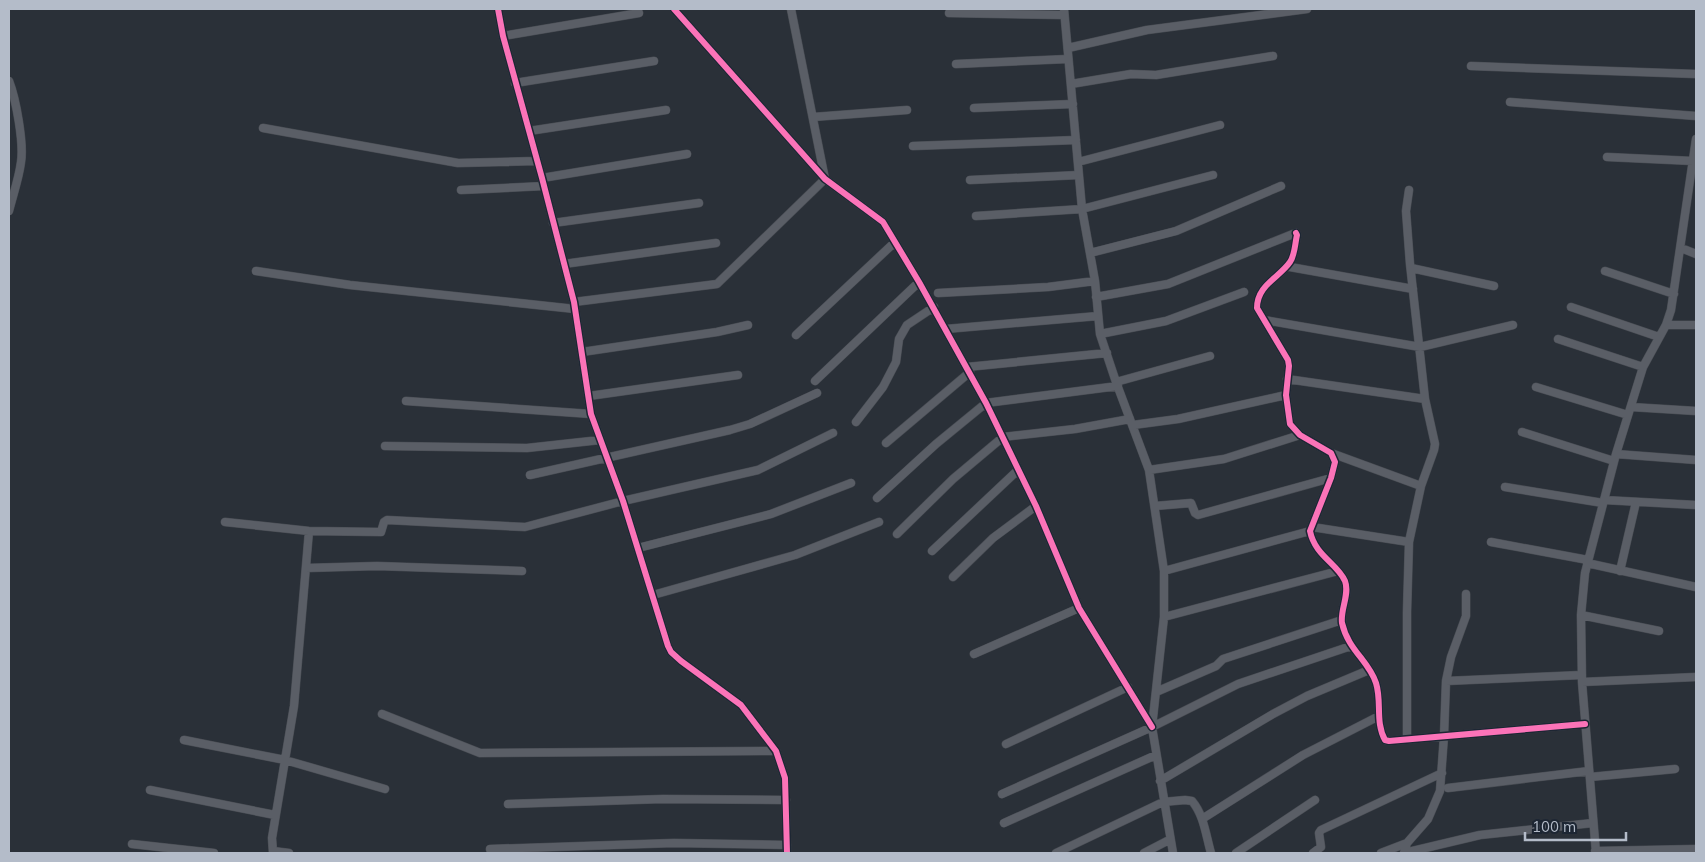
<svg xmlns="http://www.w3.org/2000/svg" width="1705" height="862" viewBox="0 0 1705 862" font-family="Mulish,sans-serif">
  <style>
    .lines { fill: none; stroke-linecap: round; stroke-linejoin: round }
    .minor-casing { stroke: #484c53; stroke-width: 9 }
    .minor { stroke: #5a5e66; stroke-width: 8 }
    .cycleway-casing { stroke: #1d2633; stroke-width: 9 }
    .cycleway { stroke: #fb73b8; stroke-width: 6 }
  </style>
  <rect width="100%" height="100%" fill="#2a3038"/>
  <g class="lines">
    <!-- minor casing -->
    <g class="minor-casing">
      <path id="minor" d="M498,9L503,36L542,178L574,302L591,414L623,501L668,646L671,652L681,661L741,705L776,751L785,778L787,853
        M674,9L825,179L883,222L919,282L986,403L1036,506L1079,608L1152,727
        M1064,9L1082,209L1095,281L1100,334L1116,382L1149,470L1164,571V617L1152,727L1173,853
        M949,13L1064,15
        M503,36L639,13
        M1068,48L1147,30L1307,9
        M956,64L1068,59
        M1471,66L1696,74
        M9,81C16,99 24,143 21,162C19,178 13,195 9,211
        M515,83L654,61
        M1071,84L1131,74L1156,75L1273,56
        M1510,102L1696,116
        M974,108L1073,104
        M813,117L907,110
        M263,128L458,163L537,161
        M529,131L666,110
        M913,146L1076,140
        M1607,157L1693,161
        M1078,162L1220,125
        M542,178L687,154
        M970,180L1079,175
        M461,190L544,186
        M976,216L1082,209L1213,175
        M553,223L699,203
        M1296,233L1297,235C1295,243 1295,255 1290,262C1279,278 1257,285 1257,308L1288,360L1289,366L1286,395L1290,424L1300,435L1331,453L1335,462L1331,478L1310,531C1315,556 1337,563 1345,581C1350,594 1340,610 1342,623C1348,650 1369,661 1376,683C1382,702 1375,722 1385,740L1389,741L1585,724
        M1681,248L1696,254
        M1090,253L1176,231L1281,186
        M564,264L716,243
        M1290,267L1413,289
        M1411,268L1494,286
        M256,271L350,285L575,309
        M1605,271L1674,294
        M938,293L1048,287L1095,281
        M1096,297L1168,284L1293,234
        M574,302L717,284L825,179L791,9
        M1571,307L1659,337
        M1264,320L1420,347L1513,325
        M1666,325H1696
        M946,329L1098,316
        M1100,334L1166,321L1244,292
        M796,335L895,242
        M1558,339L1643,367
        M582,352L717,332L748,325
        M967,367L1107,353
        M1287,379L1425,399
        M815,381L919,282
        M1116,382L1210,356
        M1536,387L1628,415
        M589,396L738,375
        M406,401L591,414
        M1631,407L1696,411
        M856,422L883,387L896,362L899,339L907,325L934,307
        M1133,425L1178,419L1286,395
        M1522,432L1614,461
        M886,443L970,372
        M385,446L527,448L600,440
        M1331,453L1421,486
        M1616,454L1696,460
        M1149,470L1224,459L1300,435
        M530,475L730,430L750,424L817,393
        M1505,487L1603,503
        M877,498L936,444L986,403L1118,386
        M1604,500L1696,505
        M1155,506L1191,503L1195,513L1198,515L1331,478
        M225,522L309,531L381,532L384,522L387,520L525,527L623,501L758,470L833,433
        M1312,527L1409,542
        M897,534L953,479L1003,437L1075,429L1130,419
        M1491,542L1588,560
        M638,548L771,514L851,483
        M932,551L1018,470
        M1587,563L1696,587
        M306,568L377,566L522,571
        M1164,571L1310,531
        M1620,571L1636,502
        M953,577L993,538L1036,506
        M653,595L795,555L879,522
        M1581,615L1659,631
        M1164,617L1338,571
        M974,654L1079,608
        M1446,681L1582,675
        M1582,682L1696,677
        M1156,692L1216,666L1223,659L1342,620
        M382,714L480,753L776,751
        M1407,739V612L1409,542L1421,486L1434,450L1435,444L1425,399L1410,264L1406,211L1409,190
        M184,740L285,760L385,789
        M1006,744L1128,687
        M1590,777L1675,769
        M1160,781L1273,714L1307,696L1369,670
        M1448,788L1589,771
        M150,790L275,815
        M1002,794L1152,727L1238,684L1351,646
        M508,804L663,799L786,800
        M1202,819L1303,755L1379,716
        M1004,823L1156,755
        M132,844L214,853
        M490,849L674,843L787,845
        M273,851L289,853
        M1595,851L1696,849
        M273,853L272,838L294,706L309,531
        M1056,853L1163,802L1185,800L1192,801C1204,815 1206,836 1211,853
        M1144,853L1169,840
        M1236,853L1315,800
        M1313,853L1321,847L1319,833L1321,830L1442,773
        M1381,853L1407,843
        M1404,853L1407,843L1428,819L1440,791L1444,736L1446,681L1451,657L1466,616V594
        M1404,853L1480,835L1593,823
        M1596,853L1582,682L1581,615L1585,573L1616,454L1643,367L1666,325L1671,310L1696,139"/>
    </g>
    <!-- minor -->
    <use href="#minor" class="minor"/>
    <!-- cycleway casing -->
    <g class="cycleway-casing">
      <path id="cycleway" d="M498,9L503,36L542,178L574,302L591,414L623,501L668,646L671,652L681,661L741,705L776,751L785,778L787,853
        M674,9L825,179L883,222L919,282L986,403L1036,506L1079,608L1152,727
        M1296,233L1297,235C1295,243 1295,255 1290,262C1279,278 1257,285 1257,308L1288,360L1289,366L1286,395L1290,424L1300,435L1331,453L1335,462L1331,478L1310,531C1315,556 1337,563 1345,581C1350,594 1340,610 1342,623C1348,650 1369,661 1376,683C1382,702 1375,722 1385,740L1389,741L1585,724"/>
    </g>
    <!-- cycleway -->
    <use href="#cycleway" class="cycleway"/>
  </g>
  <!-- border -->
  <rect width="1705" height="862" fill="none" stroke="#b4bcc9" stroke-width="20"/>
  <!-- scale -->
  <path d="M1525 832v8h101v-8" fill="none" stroke="#b4bcc9" stroke-width="2.5"/>
  <text x="1532" y="832" font-size="15" fill="#b4bcc9" stroke="#1d2633" stroke-width="4" paint-order="stroke">100 m</text>
</svg>
